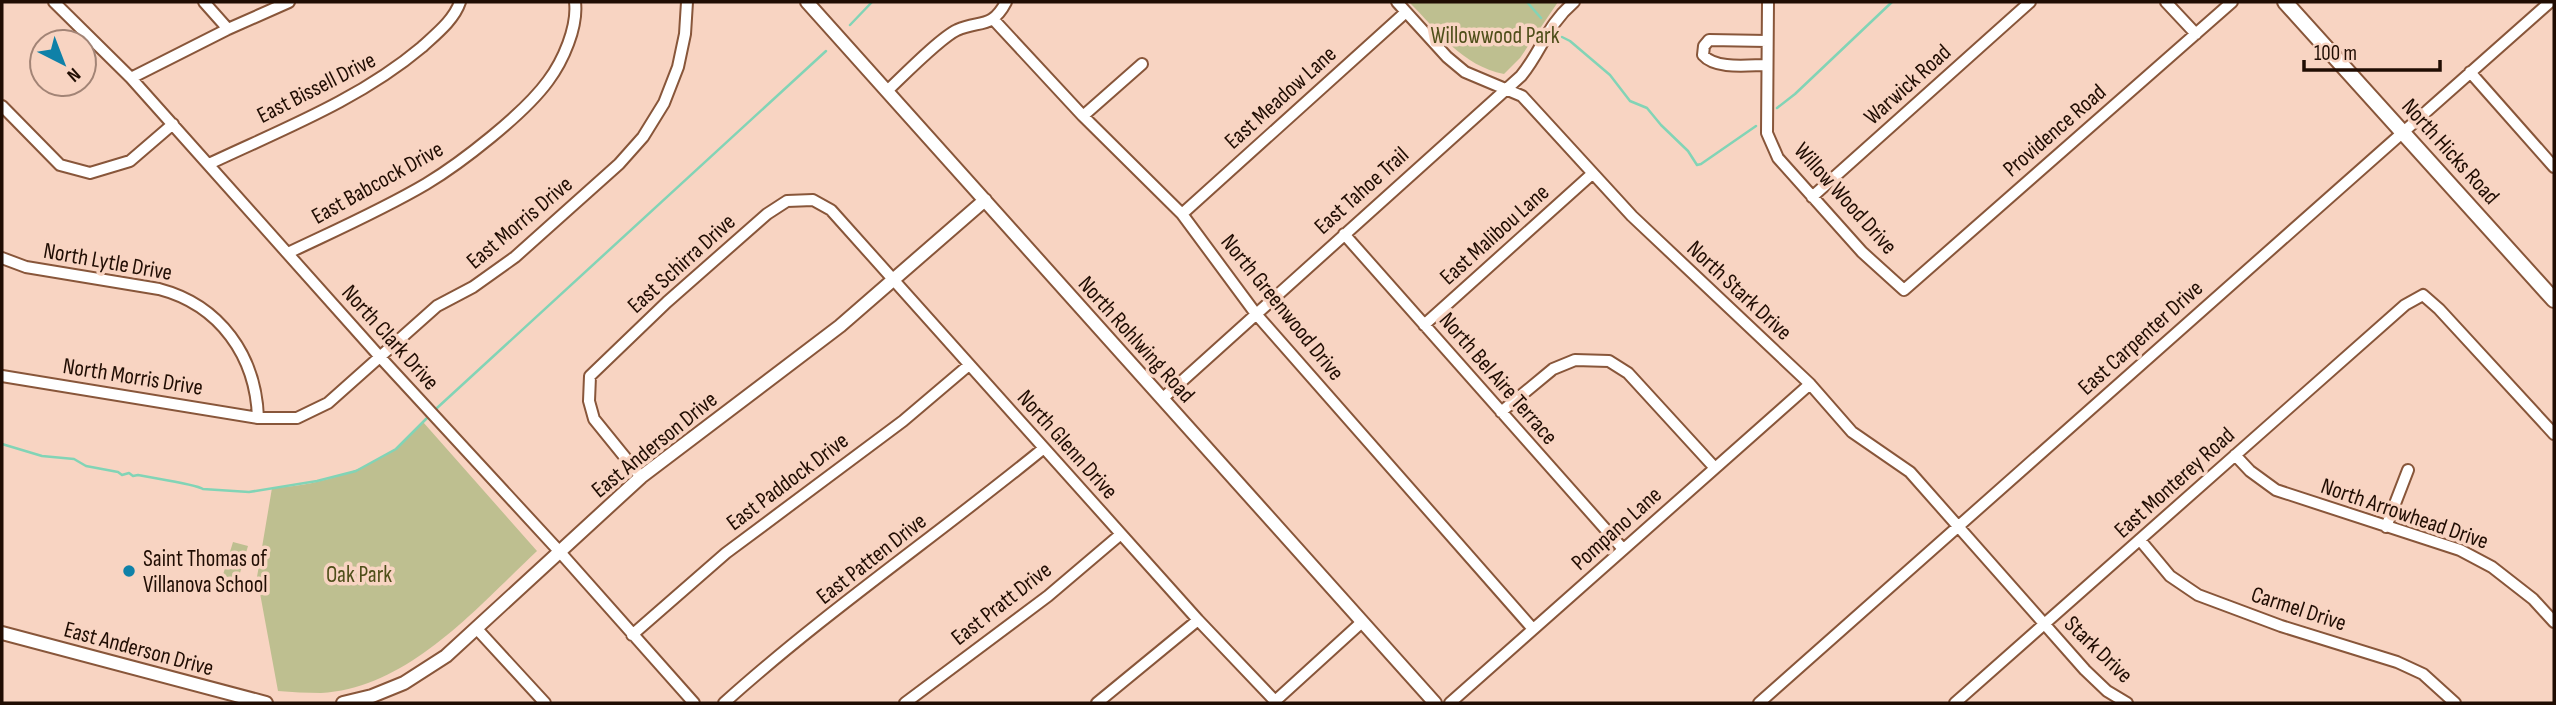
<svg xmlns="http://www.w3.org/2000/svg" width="2556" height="705" viewBox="0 0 2556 705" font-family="'Sofia Sans Condensed',sans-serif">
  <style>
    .green { fill: #bebf90 }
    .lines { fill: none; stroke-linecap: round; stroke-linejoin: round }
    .stream { stroke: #82d4b6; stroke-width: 2.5 }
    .minor-casing { stroke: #88563a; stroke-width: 14 }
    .tertiary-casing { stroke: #88563a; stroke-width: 16 }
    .secondary-casing { stroke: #88563a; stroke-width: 18 }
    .minor { stroke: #fff; stroke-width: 10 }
    .tertiary { stroke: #fff; stroke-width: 12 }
    .secondary { stroke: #fff; stroke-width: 14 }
    .poi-dot { fill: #0f81a8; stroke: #f8d4c2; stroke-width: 2.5 }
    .labels { text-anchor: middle; stroke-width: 7; stroke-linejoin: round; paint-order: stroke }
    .park-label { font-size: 23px; fill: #4e4e19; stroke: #f8d4c2 }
    .street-label { font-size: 23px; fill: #200d03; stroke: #f8d4c2 }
    .poi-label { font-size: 23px; fill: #200d03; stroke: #f8d4c2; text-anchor: start }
  </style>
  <rect width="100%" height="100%" fill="#f8d4c2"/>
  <!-- green -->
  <path class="green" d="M1409,2H1558L1520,58L1504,74C1462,66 1438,31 1409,2Z
    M423,422L537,551C477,607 409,688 321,693C307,693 292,692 278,691L257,577L272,488C314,486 361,473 395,449C405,442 414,431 423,422Z
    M233,542L248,546L237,583L222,578Z"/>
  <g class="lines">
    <!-- stream -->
    <path class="stream" d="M1527,2L1541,18
      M850,25L872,2
      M1562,37L1570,41L1610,75L1630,101L1647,108L1661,125L1688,151L1697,165L1701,164L1756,126
      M1777,108L1795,94L1892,2
      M437,408L826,51
      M2,444L42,456L74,459L86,466L118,472L122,475L129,473L133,476L138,475C151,478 195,484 203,489L249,492L317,481L356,471L396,449L427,418"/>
    <!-- minor casing -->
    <g class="minor-casing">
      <path id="minor" d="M54,2L131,78L380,357L559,551L694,703
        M204,2L228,29
        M1397,2L1447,57L1465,72L1522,96L1632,216L1810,384L1852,432L1910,472L2085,670L2107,691L2127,703
        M1768,2L1767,133L1778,158L1862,252L1904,290L2232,2
        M2166,2L2196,34
        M993,19L1083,116L1182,214L1256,314L1533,629
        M1767,65C1749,65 1716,70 1703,55L1704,46L1709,40L1767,41
        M2470,72L2554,167
        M131,78L228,29L289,2
        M887,91C903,76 940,38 957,30C980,20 992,29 1006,2
        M2,106L60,165L90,173L130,161L173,124
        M1083,116L1142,64
        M209,164C283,129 359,100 422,47C436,34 454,20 460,2
        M1812,197L2030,2
        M1182,214L1406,12
        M1344,234L1623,549
        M288,253C334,231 382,210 426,184C461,163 524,114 548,81C563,61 578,27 575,2
        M2,258L26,267L159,289C220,305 256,356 258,418
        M1424,325L1592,174
        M2,376L258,418H297L328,403L437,306L473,287L515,257L619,164L643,137L664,103L678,67L685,34L687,2
        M1162,399L1521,76C1543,49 1546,26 1574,2
        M1501,412L1553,369L1575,360L1609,361L1628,373L1715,468
        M2235,455L2250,471L2276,490L2460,550L2492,567L2533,599L2554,622
        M641,477L594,419L589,401L590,376L667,302L767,214L787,201L813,200L831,210L1198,620L1277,703
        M2386,527L2408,470
        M2140,540L2170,576L2198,595L2281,626L2397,662L2423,674L2455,703
        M477,629L545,703
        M632,635L726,553L903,421L969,365
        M724,703C825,612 939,534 1044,448
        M905,703L1048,596L1121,534
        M1097,703L1198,620
        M1273,703L1362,622
        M1450,703L1810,384
        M1759,703L2550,2
        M1955,703L2405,305L2423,295L2439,309L2554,434"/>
    </g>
    <!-- tertiary casing -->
    <g class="tertiary-casing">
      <path id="tertiary" d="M807,2L1435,703
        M2,633L266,703
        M343,703L372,696L404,683L446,656L641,477L840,326L985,200"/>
    </g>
    <!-- secondary casing -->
    <g class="secondary-casing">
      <path id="secondary" d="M2285,2L2554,300"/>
    </g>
    <!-- minor -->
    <use href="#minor" class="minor"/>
    <!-- tertiary -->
    <use href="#tertiary" class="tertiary"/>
    <!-- secondary -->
    <use href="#secondary" class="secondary"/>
  </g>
  <!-- markers -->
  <circle class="poi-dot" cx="129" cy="571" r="7"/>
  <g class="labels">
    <!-- park labels -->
    <g class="park-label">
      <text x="1495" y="43">Willowwood Park</text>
      <text x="359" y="582">Oak Park</text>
    </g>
    <!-- street labels -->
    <g class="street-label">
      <text transform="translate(1907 84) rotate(-42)" y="8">Warwick Road</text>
      <text transform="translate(316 87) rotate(-27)" y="8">East Bissell Drive</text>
      <text transform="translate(1280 97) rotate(-42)" y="8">East Meadow Lane</text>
      <text transform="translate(2054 130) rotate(-41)" y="8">Providence Road</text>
      <text transform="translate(2451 151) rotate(48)" y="8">North Hicks Road</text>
      <text transform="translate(377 182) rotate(-29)" y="8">East Babcock Drive</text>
      <text transform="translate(1361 190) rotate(-42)" y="8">East Tahoe Trail</text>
      <text transform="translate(1846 198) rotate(48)" y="8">Willow Wood Drive</text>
      <text transform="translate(519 222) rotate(-40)" y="8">East Morris Drive</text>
      <text transform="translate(1494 234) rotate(-42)" y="8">East Malibou Lane</text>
      <text transform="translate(108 261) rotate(10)" y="8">North Lytle Drive</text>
      <text transform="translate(681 263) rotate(-42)" y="8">East Schirra Drive</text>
      <text transform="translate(1740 290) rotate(43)" y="8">North Stark Drive</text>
      <text transform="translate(1283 307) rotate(51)" y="8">North Greenwood Drive</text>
      <text transform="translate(391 337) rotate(48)" y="8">North Clark Drive</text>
      <text transform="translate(2140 337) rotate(-42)" y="8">East Carpenter Drive</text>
      <text transform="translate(1137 339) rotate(48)" y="8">North Rohlwing Road</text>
      <text transform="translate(133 376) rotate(9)" y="8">North Morris Drive</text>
      <text transform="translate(1499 378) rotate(49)" y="8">North Bel Aire Terrace</text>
      <text transform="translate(654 444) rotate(-39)" y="8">East Anderson Drive</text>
      <text transform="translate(1068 444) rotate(48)" y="8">North Glenn Drive</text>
      <text transform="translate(787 481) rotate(-37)" y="8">East Paddock Drive</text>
      <text transform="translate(2174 482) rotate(-42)" y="8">East Monterey Road</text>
      <text transform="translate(2405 513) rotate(19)" y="8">North Arrowhead Drive</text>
      <text transform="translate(1616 528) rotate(-42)" y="8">Pompano Lane</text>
      <text transform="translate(871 558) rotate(-38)" y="8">East Patten Drive</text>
      <text transform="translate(1001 603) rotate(-38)" y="8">East Pratt Drive</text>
      <text transform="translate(2299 608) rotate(18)" y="8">Carmel Drive</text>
      <text transform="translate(139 648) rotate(15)" y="8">East Anderson Drive</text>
      <text transform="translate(2099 649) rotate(44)" y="8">Stark Drive</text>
    </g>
    <!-- poi labels -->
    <g class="poi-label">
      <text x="143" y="566">Saint Thomas of<tspan x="143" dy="26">Villanova School</tspan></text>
    </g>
  </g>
  <!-- border -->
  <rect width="2556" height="705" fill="none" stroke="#200d03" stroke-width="7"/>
  <!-- north arrow -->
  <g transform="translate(63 63) rotate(138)"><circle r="33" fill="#f8d4c2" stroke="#a28476" stroke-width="2"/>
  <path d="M0-5L12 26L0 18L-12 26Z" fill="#0f81a8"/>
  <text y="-10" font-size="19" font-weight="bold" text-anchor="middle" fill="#200d03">N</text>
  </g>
  <!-- scale -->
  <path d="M2304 60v10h136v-10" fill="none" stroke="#200d03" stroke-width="3.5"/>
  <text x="2314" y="60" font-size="21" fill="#200d03" stroke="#f8d4c2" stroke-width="5" paint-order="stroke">100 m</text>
</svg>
